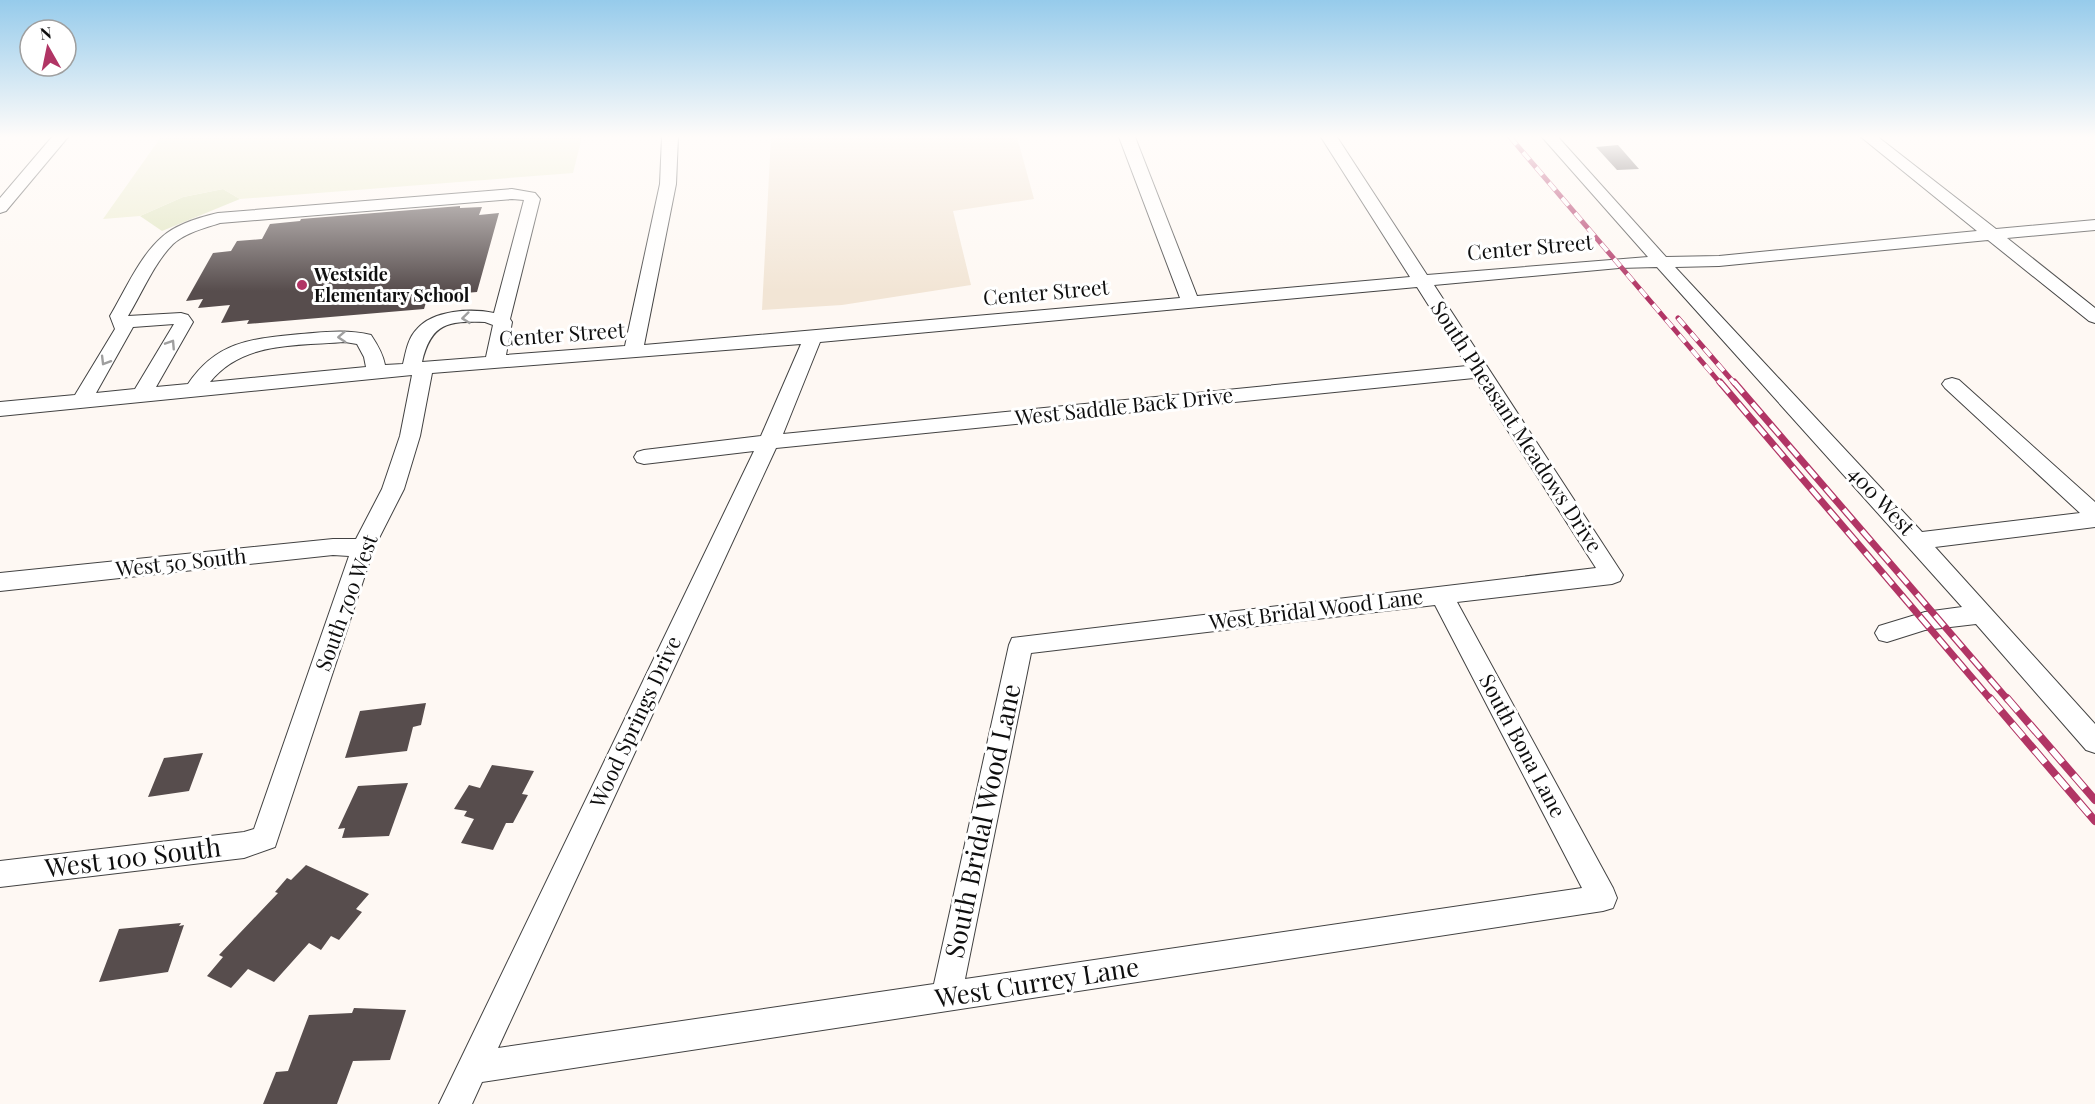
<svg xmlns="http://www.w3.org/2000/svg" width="2095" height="1104" viewBox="0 0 2095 1104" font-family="'Playfair Display',serif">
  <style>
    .farmland { fill: #f2e5d5 }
    .green { fill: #e0e5bf }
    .pitch { fill: #ededd0 }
    .building { fill: #574d4d }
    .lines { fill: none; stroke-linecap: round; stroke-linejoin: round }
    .minor-casing { stroke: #424242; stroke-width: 2 }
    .minor { fill: #fff; fill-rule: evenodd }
    .rail-far2-casing { stroke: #b13565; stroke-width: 5 }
    .rail-far1-casing { stroke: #b13565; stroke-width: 7 }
    .rail-casing { stroke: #b13565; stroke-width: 8 }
    .rail-far2 { stroke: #fff; stroke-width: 4; stroke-dasharray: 10; stroke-linecap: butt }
    .rail-far1 { stroke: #fff; stroke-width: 4.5; stroke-dasharray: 14; stroke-linecap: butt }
    .rail { stroke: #fff; stroke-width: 6; stroke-dasharray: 17; stroke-linecap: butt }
    .oneway { stroke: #9f9f9f }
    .poi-dot { fill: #b13565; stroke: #fff; stroke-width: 2 }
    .labels { text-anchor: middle; stroke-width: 6; stroke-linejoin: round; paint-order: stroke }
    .far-poi-label { font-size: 18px; font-weight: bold; fill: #0f0f0f; stroke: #fff; text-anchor: start }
    .street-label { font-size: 21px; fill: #0f0f0f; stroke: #fff }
    .near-street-label { font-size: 26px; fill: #0f0f0f; stroke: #fff }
  </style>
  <rect width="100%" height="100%" fill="#fef8f3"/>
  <!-- farmland -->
  <path class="farmland" d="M771,137H1017L1034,199L953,211L971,285L842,305L762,310Z"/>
  <!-- green -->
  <path class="green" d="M223,189L240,199L162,231L140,216L183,197Z"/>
  <!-- pitch -->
  <path class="pitch" d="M161,137H582L573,173L240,199L223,189L183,197L140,216L103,219Z"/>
  <!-- building -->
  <path class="building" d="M1618,145L1639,169L1617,170L1596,147Z
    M460,206V208L482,207L479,215L499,213L477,292L428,296L424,309L247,324L249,320L221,323L230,305L198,308L203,299L186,301L213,253L231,251L237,241L262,239L270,224L300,221L301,219Z
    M426,703L421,725L413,727L407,751L345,758L360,711Z
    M203,753L189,791L148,797L164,758Z
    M492,765L534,771L522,794L528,795L513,823H506L493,850L461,843L474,819L464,816L467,811L454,809L469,785L480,788Z
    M408,783L389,836L342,838L345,828L338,829L358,786Z
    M306,865L369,894L356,909L362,912L339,940L331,936L321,950L309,943L274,982L248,969L231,988L207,976L223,957L219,955L278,893L275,892L287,878L291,880Z
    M181,923L179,926L184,925L168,972L99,982L119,929Z
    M354,1008L406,1010L390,1060L353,1061L337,1104H263L276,1072L288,1071L309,1015L352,1013Z"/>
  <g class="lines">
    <!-- minor casing -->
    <g class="minor-casing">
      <path id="minor" d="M52,137H68L6,211L0,213V198Z
        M662,137H678L676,184L644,345L1180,298L1119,137H1135L1197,296L1410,277L1321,137H1337L1427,275L1648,257L1542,137H1558L1666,257L1719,256L1977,231L1861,137H1878L1996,229L2095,220V230L2007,238L2095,308V323L2089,321L1988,240L1719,266L1675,267L1922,532L2080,513L1945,388L1942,384L1945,380L1952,378L1959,380L2095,502V527L1935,547L2095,724V753L2086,750L1976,624L1925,630L1887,642L1879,640L1875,633L1879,626L1925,612L1962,607L1657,267L1619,268L1434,285L1623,575L1620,581L1612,584L1457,602L1613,888L1617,898L1613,908L1603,911L482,1082L472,1104H439L754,451L644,464L637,462L634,457L637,452L644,450L761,436L801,344L432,373L420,436L404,489L374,548L275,847L244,858L0,887V861L244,832L254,829L349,556L333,555L0,591V573L333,539H356L382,489L400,436L412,375L0,416V402L75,395L115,329L110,316C125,291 139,257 162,237C175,225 200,217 218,213L512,189L535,193L540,199L510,319L512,322L506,355L625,346L660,184ZM512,199L524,200L494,313C471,308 433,310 417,329C408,338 406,351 403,364L385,365C383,354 377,344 371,335C347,329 325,332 301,334C253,339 218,340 188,384L156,387L193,322L188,315L181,313L128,316C142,293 154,263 173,244C185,233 205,228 220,223ZM1417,287L1467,366L783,434L820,342ZM485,322L493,325L486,357L422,362C431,323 448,321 485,322ZM174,324L135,389L96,393L133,327ZM345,342L357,344L364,357L366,367L210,382C243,341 297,346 345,342ZM1474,378L1596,568L1012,638L1009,645L934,984L498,1048L776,448ZM1435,605L1582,888L965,979L1031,653Z"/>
    </g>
    <!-- minor -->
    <use href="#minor" class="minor"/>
    <!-- rail-far2 casing -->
    <g class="rail-far2-casing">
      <path id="rail-far2" d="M1510,137L1721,384
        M1678,318L1735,384"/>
    </g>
    <!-- rail-far1 casing -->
    <g class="rail-far1-casing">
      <path id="rail-far1" d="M1720,382L1991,700
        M1734,382L2008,700"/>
    </g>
    <!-- rail casing -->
    <g class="rail-casing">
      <path id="rail" d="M1990,698L2095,821
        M2007,698L2095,800"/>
    </g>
    <!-- rail-far2 -->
    <use href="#rail-far2" class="rail-far2"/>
    <!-- rail-far1 -->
    <use href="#rail-far1" class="rail-far1"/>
    <!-- rail -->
    <use href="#rail" class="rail"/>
  </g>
  <!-- one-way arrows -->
  <defs><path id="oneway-chevron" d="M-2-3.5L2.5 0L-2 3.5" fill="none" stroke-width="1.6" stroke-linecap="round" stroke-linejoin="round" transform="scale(1.5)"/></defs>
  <g class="oneway">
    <use href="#oneway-chevron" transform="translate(466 318) rotate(174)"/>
    <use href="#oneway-chevron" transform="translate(342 337) rotate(177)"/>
    <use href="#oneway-chevron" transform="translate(171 344) rotate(-57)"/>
    <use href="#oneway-chevron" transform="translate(105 361) rotate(121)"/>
  </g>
  <!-- sky -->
  <linearGradient id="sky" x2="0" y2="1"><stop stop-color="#96cbeb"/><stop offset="0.47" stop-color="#fffcfa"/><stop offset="1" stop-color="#fffcfa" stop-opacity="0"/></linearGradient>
  <rect width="2095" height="291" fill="url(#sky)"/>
  <!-- markers -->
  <circle class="poi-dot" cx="302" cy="285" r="6"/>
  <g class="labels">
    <!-- far-poi labels -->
    <g class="far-poi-label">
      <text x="314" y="281">Westside<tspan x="314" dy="21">Elementary School</tspan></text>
    </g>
    <!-- street labels -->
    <g class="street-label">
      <text transform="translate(1530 248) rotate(-5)" y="7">Center Street</text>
      <text transform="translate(1046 293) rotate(-5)" y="7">Center Street</text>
      <text transform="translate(562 335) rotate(-4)" y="7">Center Street</text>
      <text transform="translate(1124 407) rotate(-6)" y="7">West Saddle Back Drive</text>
      <text transform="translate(1516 427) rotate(57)" y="7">South Pheasant Meadows Drive</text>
      <text transform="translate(1881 501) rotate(47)" y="7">400 West</text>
      <text transform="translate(181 563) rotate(-6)" y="7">West 50 South</text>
      <text transform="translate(347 603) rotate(-70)" y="7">South 700 West</text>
      <text transform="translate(1316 610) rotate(-7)" y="7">West Bridal Wood Lane</text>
      <text transform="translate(636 722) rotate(-65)" y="7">Wood Springs Drive</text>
      <text transform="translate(1522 746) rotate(62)" y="7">South Bona Lane</text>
    </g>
    <!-- near-street labels -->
    <g class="near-street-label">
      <text transform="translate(983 821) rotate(-78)" y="9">South Bridal Wood Lane</text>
      <text transform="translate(133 858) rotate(-7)" y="9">West 100 South</text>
      <text transform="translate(1037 983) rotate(-9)" y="9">West Currey Lane</text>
    </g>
  </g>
  <!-- north arrow -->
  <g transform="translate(48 48) rotate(351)"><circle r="28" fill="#ffffff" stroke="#9f9f9f" stroke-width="1.5"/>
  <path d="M0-4.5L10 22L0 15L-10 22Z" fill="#b13565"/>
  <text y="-9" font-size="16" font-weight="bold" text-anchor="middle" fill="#0f0f0f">N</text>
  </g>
</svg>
